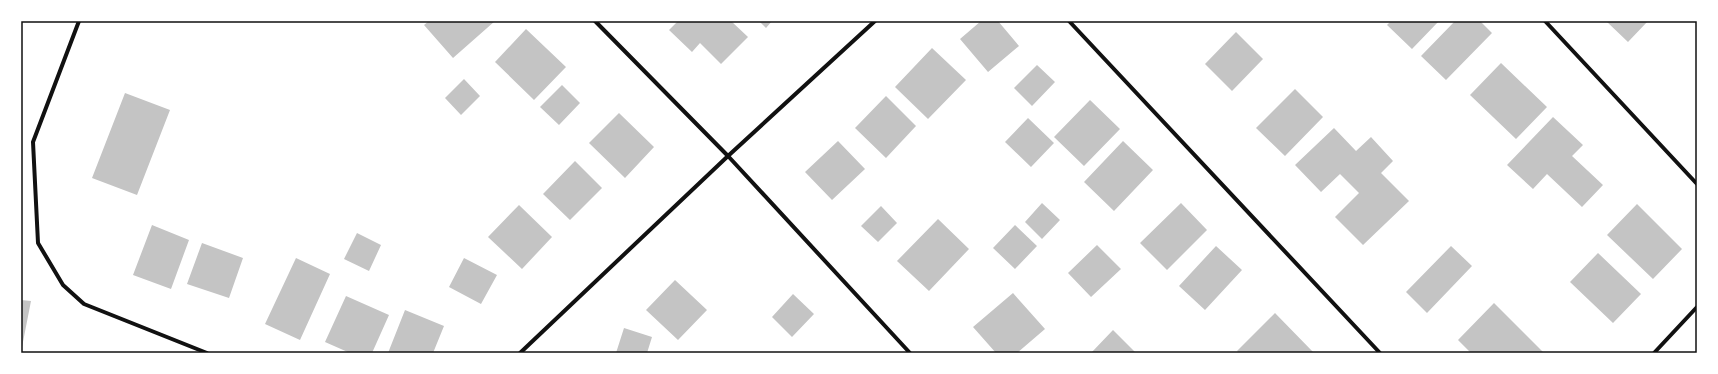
<svg xmlns="http://www.w3.org/2000/svg" width="1718" height="374" viewBox="0 0 1718 374" font-family="Lora,serif">
  <style>
    .building { fill: #c4c4c4 }
    .lines { fill: none; stroke-linecap: round; stroke-linejoin: round }
    .minor { stroke: #111; stroke-width: 4 }
    .neatline { fill: none; stroke: #111; stroke-width: 1.5 }
  </style>
  <rect width="100%" height="100%" fill="#fff"/>
  <!-- building -->
  <path class="building" d="M429,21H495L453,58L424,25Z
    M678,21H731L748,37L721,64L700,43L692,52L669,30Z
    M759,21H772L766,28Z
    M981,21H998L1019,46L988,72L960,39Z
    M1391,21H1439L1412,49L1387,25Z
    M1455,21H1480L1492,33L1446,80L1421,56Z
    M1606,21H1648L1628,42Z
    M526,29L566,67L534,100L495,62Z
    M1236,32L1263,59L1232,91L1205,64Z
    M932,48L966,80L928,119L895,87Z
    M1501,63L1547,107L1516,139L1470,95Z
    M1037,65L1055,82L1032,106L1014,88Z
    M464,79L480,96L461,115L445,98Z
    M562,85L580,103L559,125L540,107Z
    M1295,89L1323,117L1285,156L1256,128Z
    M125,93L170,110L137,195L92,178Z
    M886,96L916,126L886,158L855,128Z
    M1090,100L1120,129L1084,166L1054,137Z
    M619,113L654,147L625,178L589,143Z
    M1553,117L1583,145L1572,156L1603,185L1582,207L1547,174L1533,189L1507,165Z
    M1028,118L1054,143L1031,167L1005,142Z
    M1334,128L1356,151L1371,137L1393,161L1381,173L1409,201L1363,245L1335,217L1359,193L1340,174L1321,192L1295,165Z
    M838,141L865,169L832,200L805,172Z
    M1123,141L1153,170L1114,211L1084,182Z
    M575,161L602,188L570,220L543,194Z
    M1042,203L1060,220L1042,239L1025,222Z
    M1181,203L1207,230L1167,270L1140,243Z
    M1637,204L1682,249L1653,279L1607,235Z
    M519,205L552,237L522,269L488,237Z
    M881,206L897,223L878,242L861,226Z
    M938,219L969,249L929,291L897,261Z
    M152,225L189,240L171,289L133,275Z
    M1015,225L1037,246L1015,269L993,248Z
    M357,233L381,245L369,271L344,259Z
    M202,243L243,258L229,298L187,284Z
    M1097,245L1121,269L1091,297L1068,273Z
    M1216,246L1242,270L1205,310L1179,286Z
    M1451,246L1472,266L1427,313L1406,292Z
    M1598,253L1641,294L1613,323L1570,282Z
    M296,258L330,274L300,340L265,324Z
    M464,258L497,275L481,304L449,287Z
    M675,280L707,310L678,340L646,310Z
    M1013,293L1045,329L1017,353H996L973,327Z
    M793,294L814,314L792,337L772,317Z
    M346,296L389,315L372,353H350L325,342Z
    M21,300L31,301L22,347H21Z
    M1494,303L1544,353H1471L1458,340Z
    M405,310L444,326L433,353H388Z
    M1275,313L1314,353H1239L1237,351Z
    M624,328L652,337L647,353H616Z
    M1113,330L1136,353H1091Z"/>
  <g class="lines">
    <!-- minor -->
    <path class="minor" d="M79,21L33,142L38,243L63,285L84,304L207,353
      M595,21L728,156L910,353
      M1069,21L1380,353
      M1545,21L1697,184
      M520,353L728,156L875,21
      M1654,353L1697,307"/>
  </g>
  <!-- border -->
  <rect width="1718" height="374" fill="none" stroke="#ffffff" stroke-width="44"/>
  <rect x="22" y="22" width="1674" height="330" class="neatline"/>
</svg>
